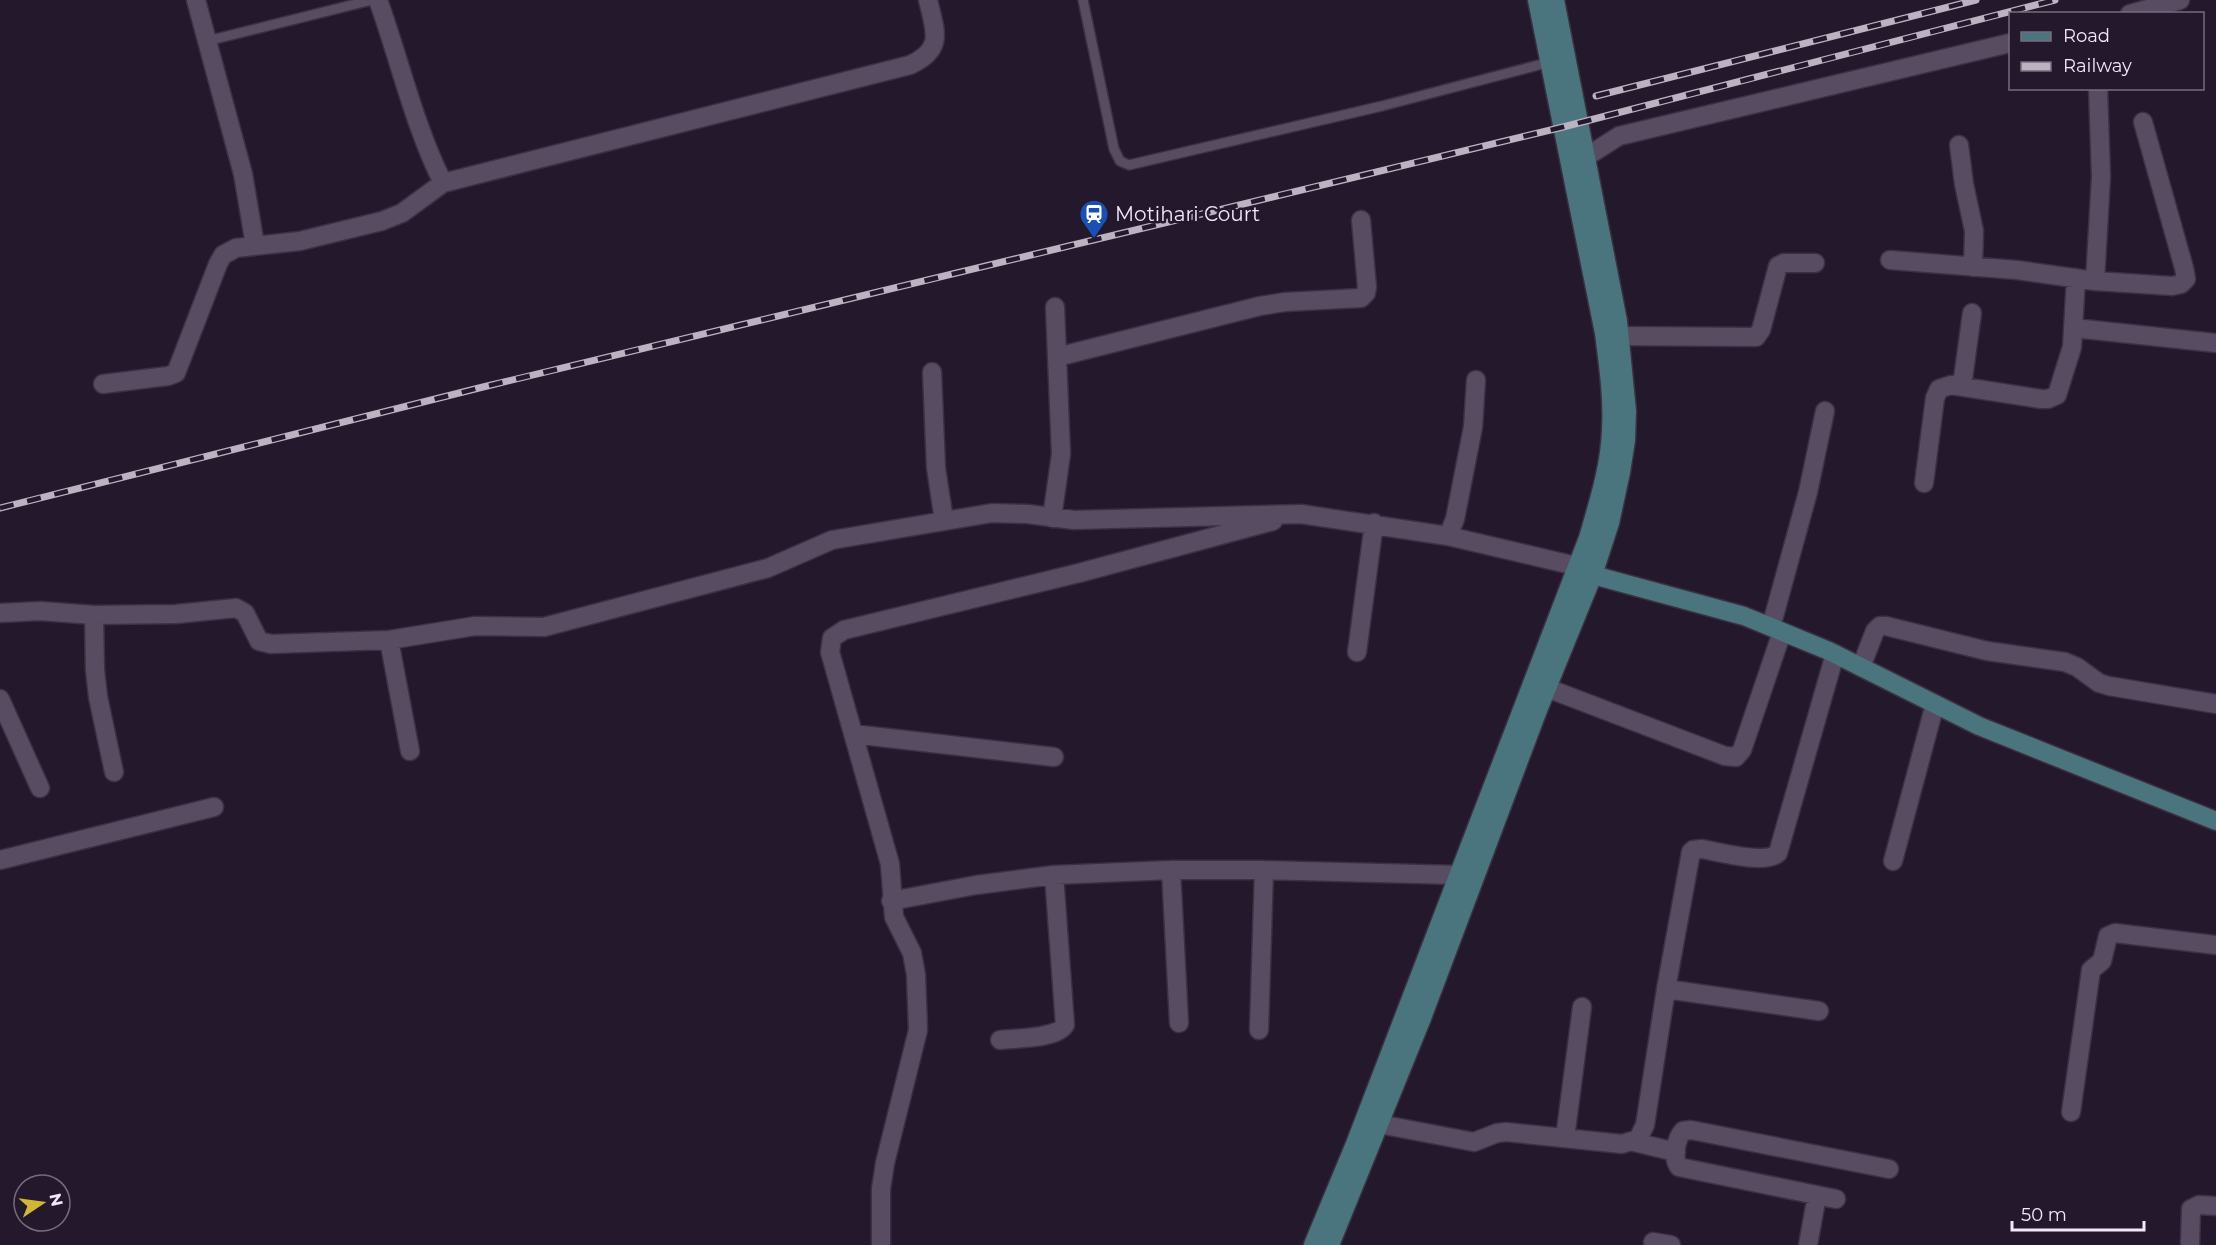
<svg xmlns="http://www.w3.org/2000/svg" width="2216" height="1245" viewBox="0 0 2216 1245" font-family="Montserrat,sans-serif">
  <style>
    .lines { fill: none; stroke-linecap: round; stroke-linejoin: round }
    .lane-casing { stroke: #3a3241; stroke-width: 12 }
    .street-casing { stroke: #3a3241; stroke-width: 21 }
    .secondary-casing { stroke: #3a3241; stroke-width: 21 }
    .lane { stroke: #584c63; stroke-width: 9 }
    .street { stroke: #584c63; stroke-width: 18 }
    .secondary { stroke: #4a757f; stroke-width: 18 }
    .rail-casing { stroke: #bbb2c2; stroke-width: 7 }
    .rail { stroke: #24182d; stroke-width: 4.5; stroke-dasharray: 14; stroke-linecap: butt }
    .labels { text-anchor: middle; stroke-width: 5; stroke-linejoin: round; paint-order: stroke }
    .poi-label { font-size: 20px; fill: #f0e9f7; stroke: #24182d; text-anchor: start }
  </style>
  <rect width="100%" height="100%" fill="#24182d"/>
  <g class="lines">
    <!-- lane casing -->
    <g class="lane-casing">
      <path id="lane" d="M1083,0L1114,149L1120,161L1129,165L1382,106L1550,62
        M207,41L372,0"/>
    </g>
    <!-- street casing -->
    <g class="street-casing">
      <path id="street" d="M196,0L243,174L255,245
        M378,0C400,61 414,125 443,183L910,65C945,49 935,31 928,0
        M2130,14L2180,0
        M1959,145L1964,184L1974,231L1973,267
        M1586,157L1619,136L2010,43
        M1890,260L2017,270L2095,281L2172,286L2181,284L2186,279L2184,268L2143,122
        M2095,281L2101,177L2098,88
        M2074,328L2216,343
        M1619,336L1756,337L1761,330L1778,266L1784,263H1815
        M1057,357L1260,306L1285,302L1361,298L1366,293L1367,287L1361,220
        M932,372L936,468L944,520
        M103,384L168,376L176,373L218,264L223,255L236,248L300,241L382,221L402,213L443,183
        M1962,386L1972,313
        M1924,483L1935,398L1939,389L1951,385L2041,399H2048L2057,395L2072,347L2076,278
        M1052,518L1061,454L1055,307
        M1448,536L1455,519L1473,427L1476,380
        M0,613L40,611L94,615L176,614L236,608L245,613L259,641L271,644L389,640L475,626L544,627L768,568L832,540L992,513L1028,514L1074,520L1301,514L1448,536L1576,566L1591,574
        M94,615L95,670L98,697L114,772
        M1771,627L1808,492L1825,411
        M389,640L410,751
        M1357,652L1374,523
        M1861,667L1875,631L1880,626H1886L1987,651L2065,662L2077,667L2099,683L2109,686L2216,704
        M1547,688L1725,756L1736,757L1742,750L1782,632
        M0,699L40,788
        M853,734L1054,757
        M0,860L214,807
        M1893,861L1935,704
        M1171,870L1179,1023
        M891,901L976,885L1054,875L1171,870H1264L1458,875
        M1666,989L1819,1011
        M1259,1030L1264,870
        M1000,1040C1016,1038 1056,1039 1065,1025L1054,875
        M2071,1112L2091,970L2102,961L2108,936L2115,933L2216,945
        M1379,1124L1474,1142L1497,1133L1506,1132L1622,1144L1638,1139L1645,1125L1666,989L1691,852L1693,850L1702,849C1719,852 1765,865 1778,853L1835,654
        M1565,1138L1582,1007
        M1634,1142L1676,1152
        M1836,1199L1679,1167C1672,1158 1676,1139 1683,1131L1691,1130L1889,1169
        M1653,1242L1671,1245
        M881,1245V1189L885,1163L918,1030L916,975L912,953L894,917L890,864L830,652L832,638L844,630L1079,573L1273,521
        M1808,1245L1817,1195
        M2190,1245L2191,1209L2199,1205L2216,1206"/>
    </g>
    <!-- secondary casing -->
    <g class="secondary-casing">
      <path id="secondary" d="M1593,575L1744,616L1829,651L1979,726L2216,821
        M1313,1245L1355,1144L1588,538C1598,503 1610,466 1611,430C1613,398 1608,364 1604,333L1537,0
        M1330,1245L1422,1018L1538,710L1593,575L1610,523L1621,472L1626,440L1627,411L1618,321L1555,0"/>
    </g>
    <!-- lane -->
    <use href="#lane" class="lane"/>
    <!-- street -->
    <use href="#street" class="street"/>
    <!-- secondary -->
    <use href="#secondary" class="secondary"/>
    <!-- rail casing -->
    <g class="rail-casing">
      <path id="rail" d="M1596,96L1976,0
        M0,508L483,387L1563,127L2055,0"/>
    </g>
    <!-- rail -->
    <use href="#rail" class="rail"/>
  </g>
  <!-- icons -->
  <defs>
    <g id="station-pin" transform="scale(1.5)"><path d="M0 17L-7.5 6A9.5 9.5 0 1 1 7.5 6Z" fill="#1a4fb4" stroke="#24182d"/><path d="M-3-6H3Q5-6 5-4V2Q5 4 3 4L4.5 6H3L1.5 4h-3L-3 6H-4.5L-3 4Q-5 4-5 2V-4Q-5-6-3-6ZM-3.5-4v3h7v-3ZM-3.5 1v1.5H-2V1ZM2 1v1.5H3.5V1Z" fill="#fff"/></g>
  </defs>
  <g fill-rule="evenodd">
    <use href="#station-pin" x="1094" y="214"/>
  </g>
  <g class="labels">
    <!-- poi labels -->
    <g class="poi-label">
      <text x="1115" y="221">Motihari Court</text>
    </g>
  </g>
  <!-- legend -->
  <rect x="2009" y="12" width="195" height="78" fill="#24182d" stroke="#766c7e" stroke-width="1.5"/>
  <rect x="2021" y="32" width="30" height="9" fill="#4a757f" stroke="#766c7e" stroke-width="1.5"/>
  <text x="2063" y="42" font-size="18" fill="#f0e9f7">Road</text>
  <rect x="2021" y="62" width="30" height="9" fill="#bbb2c2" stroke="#766c7e" stroke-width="1.5"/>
  <text x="2063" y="72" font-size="18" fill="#f0e9f7">Railway</text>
  <!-- north arrow -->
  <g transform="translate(42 1203) rotate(77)"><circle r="28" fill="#24182d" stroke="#766c7e" stroke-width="1.5"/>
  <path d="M0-4.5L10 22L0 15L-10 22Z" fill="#cfb837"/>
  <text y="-9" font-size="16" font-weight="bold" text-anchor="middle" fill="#f0e9f7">N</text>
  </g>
  <!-- scale -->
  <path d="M2012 1221v9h132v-9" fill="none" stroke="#f0e9f7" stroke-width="3"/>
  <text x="2021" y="1221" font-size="18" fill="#f0e9f7" stroke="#24182d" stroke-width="4.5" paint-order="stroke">50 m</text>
</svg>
